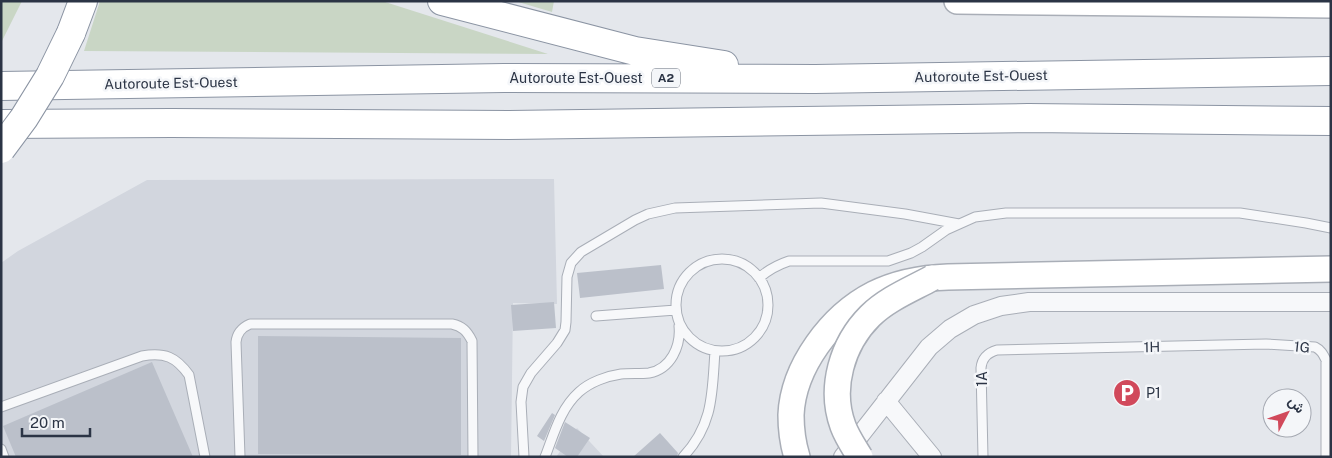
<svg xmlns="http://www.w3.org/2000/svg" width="1332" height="458" viewBox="0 0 1332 458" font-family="'Public Sans',Vazirmatn,sans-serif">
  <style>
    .built { fill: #d2d6de }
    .green { fill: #c9d6c5 }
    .building { fill: #bbc0ca }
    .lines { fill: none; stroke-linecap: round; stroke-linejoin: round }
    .service-casing { stroke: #a9aeb7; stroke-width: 11 }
    .minor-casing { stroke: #a9aeb7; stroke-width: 20 }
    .secondary-casing { stroke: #a9aeb7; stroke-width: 28 }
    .motorway-casing { stroke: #8b94a3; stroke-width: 30 }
    .service { stroke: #f7f8fa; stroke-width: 9 }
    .minor { stroke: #f7f8fa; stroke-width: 18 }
    .secondary { stroke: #fff; stroke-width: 25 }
    .motorway { stroke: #fff; stroke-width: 28 }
    .secondary-bridge-casing { stroke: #a9aeb7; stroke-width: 28; stroke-linecap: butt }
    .motorway-bridge-casing { stroke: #8b94a3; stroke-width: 30; stroke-linecap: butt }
    .secondary-bridge { stroke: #fff; stroke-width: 25 }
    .motorway-bridge { stroke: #fff; stroke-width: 28 }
    .labels { text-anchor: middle; stroke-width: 5; stroke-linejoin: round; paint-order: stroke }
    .shield { fill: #f4f6f9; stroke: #676e7b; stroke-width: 1 }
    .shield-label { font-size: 12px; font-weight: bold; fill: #2b3445 }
    .street-label { font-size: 14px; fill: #2b3445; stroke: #f4f6f9 }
    .poi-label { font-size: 14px; fill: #2b3445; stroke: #f4f6f9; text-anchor: start }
  </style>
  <rect width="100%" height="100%" fill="#e4e7ec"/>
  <!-- built -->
  <path class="built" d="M554,179L557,304L513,303L511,457H1V263L18,251L147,180Z
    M577,428L604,457H556Z"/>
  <!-- green -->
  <path class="green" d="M1,1H22L1,43Z
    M100,1H382L548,54L84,51Z
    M515,1H554L552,12Z"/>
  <!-- building -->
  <path class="building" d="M661,265L664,289L580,298L577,273Z
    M554,302L556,328L513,331L511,305Z
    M258,336L461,338V455L258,454Z
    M152,362L193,457H16L3,426Z
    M552,413L555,415L544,441L537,436Z
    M565,422L590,438L577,457H568L555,448Z
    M660,433L678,453L677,457H633Z"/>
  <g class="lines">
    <!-- service casing -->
    <g class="service-casing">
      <path id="service" d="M676 305a46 46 0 1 1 92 0a46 46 0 1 1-92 0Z
        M759,278C768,270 777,265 789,261H888L911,253L922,247L946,230L975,217L1006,213H1240L1306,223L1331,228
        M596,316L676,310
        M1,407L142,356C165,352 176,357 189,375L205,457
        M1,449L4,457
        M240,457L236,342C237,333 241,328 250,324H452C462,326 467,331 472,341L473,457
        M524,457L521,402L523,387L531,373L557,343L565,330L566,322L567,277L571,263L581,252L635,220L648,214L675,208L821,203L905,214L959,224
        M545,457C554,434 560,409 579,392C590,382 607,376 621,374C630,373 640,374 649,373C671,369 681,346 679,326
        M683,457C714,424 712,392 715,351
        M983,457L981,368C982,358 987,353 997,350L1266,344L1315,347C1321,350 1323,354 1326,360V457"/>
    </g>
    <!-- minor casing -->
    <g class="minor-casing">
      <path id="minor" d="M886,401L932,457
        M843,457L929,347L950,329L974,315L1001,306L1029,302H1331"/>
    </g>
    <!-- secondary casing -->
    <g class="secondary-casing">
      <path id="secondary" d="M957,1L1331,5
        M797,457C793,444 791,429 791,415C793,367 831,316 874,294C896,283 923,278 948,277L1331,269"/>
    </g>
    <!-- motorway casing -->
    <g class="motorway-casing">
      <path id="motorway" d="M442,1L635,51L724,65
        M71,33L83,1
        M1,86L504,78L815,79L1331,71
        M1,124L171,123L509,125L1028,118L1331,121"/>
    </g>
    <!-- service -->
    <use href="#service" class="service"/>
    <!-- minor -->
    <use href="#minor" class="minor"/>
    <!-- secondary -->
    <use href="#secondary" class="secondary"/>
    <!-- motorway -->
    <use href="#motorway" class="motorway"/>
    <!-- secondary-bridge casing -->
    <g class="secondary-bridge-casing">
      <path id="secondary-bridge" d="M860,457C854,447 847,437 843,426C829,388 842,344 870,316C887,299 912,289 932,278"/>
    </g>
    <!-- motorway-bridge casing -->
    <g class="motorway-bridge-casing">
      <path id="motorway-bridge" d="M1,149L24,118L50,76L71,33"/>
    </g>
    <!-- secondary-bridge -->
    <use href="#secondary-bridge" class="secondary-bridge"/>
    <!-- motorway-bridge -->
    <use href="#motorway-bridge" class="motorway-bridge"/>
  </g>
  <!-- icons -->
  <defs>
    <g id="parking-disc" transform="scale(1.4375)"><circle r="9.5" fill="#d1495b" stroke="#f4f6f9"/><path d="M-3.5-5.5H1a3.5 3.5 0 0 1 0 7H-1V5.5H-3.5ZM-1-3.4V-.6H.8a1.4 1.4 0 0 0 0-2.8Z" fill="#fff"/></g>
  </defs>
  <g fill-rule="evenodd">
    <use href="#parking-disc" x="1127" y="393"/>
  </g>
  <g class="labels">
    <!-- shield labels -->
    <rect class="shield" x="652" y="68.5" width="28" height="19" rx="4"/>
    <g class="shield-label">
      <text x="666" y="82">A2</text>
    </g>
    <!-- street labels -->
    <g class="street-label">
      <text transform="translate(981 76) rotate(-1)" y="5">Autoroute Est-Ouest</text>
      <text x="576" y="83">Autoroute Est-Ouest</text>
      <text transform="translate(171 83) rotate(-1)" y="5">Autoroute Est-Ouest</text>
      <text transform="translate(1152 347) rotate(-1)" y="5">1H</text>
      <text transform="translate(1302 347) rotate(6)" y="5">1G</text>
      <text transform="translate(982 379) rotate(-90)" y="5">1A</text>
    </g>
    <!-- poi labels -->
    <g class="poi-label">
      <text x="1146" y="398">P1</text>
    </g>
  </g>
  <!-- border -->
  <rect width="1332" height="458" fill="none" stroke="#2b3445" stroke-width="5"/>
  <!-- north arrow -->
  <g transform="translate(1287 413) rotate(49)"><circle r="24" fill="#f4f6f9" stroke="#a4a8b1"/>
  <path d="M0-4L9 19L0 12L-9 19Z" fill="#d1495b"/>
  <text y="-8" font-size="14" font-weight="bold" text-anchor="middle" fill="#2b3445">ش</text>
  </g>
  <!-- scale -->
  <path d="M22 428v8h68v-8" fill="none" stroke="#2b3445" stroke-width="2.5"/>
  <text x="30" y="428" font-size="15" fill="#2b3445" stroke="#f4f6f9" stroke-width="4" paint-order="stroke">20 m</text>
</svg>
